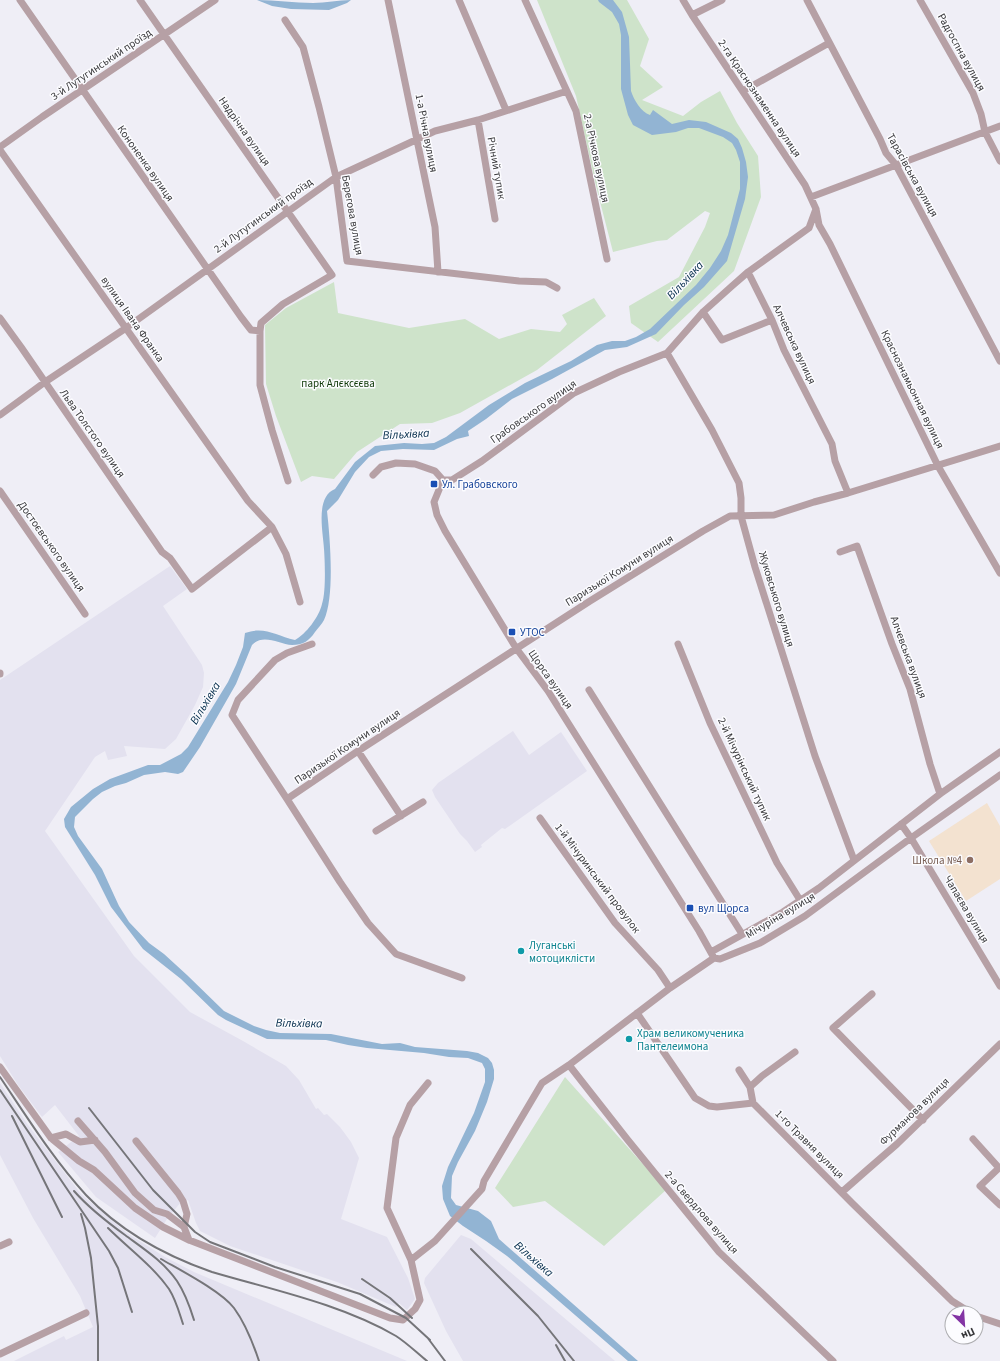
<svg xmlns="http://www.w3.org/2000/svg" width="1000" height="1361" viewBox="0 0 1000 1361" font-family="'Source Sans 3',sans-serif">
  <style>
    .built { fill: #e3e1ef }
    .education { fill: #f3e2d0 }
    .green { fill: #cee3ca }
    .water { fill: #92b4d3 }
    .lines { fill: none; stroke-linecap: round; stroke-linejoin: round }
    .minor { stroke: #b6a0a5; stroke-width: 7 }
    .rail { stroke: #757579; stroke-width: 2 }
    .transit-dot { fill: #1a4fb4; stroke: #fcfcff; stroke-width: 1.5 }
    .education-dot { fill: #8d6e63; stroke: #fcfcff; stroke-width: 1.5 }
    .culture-dot { fill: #0f9aa8; stroke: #fcfcff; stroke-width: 1.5 }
    .labels { text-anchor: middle; stroke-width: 3; stroke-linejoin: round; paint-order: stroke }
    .street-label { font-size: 11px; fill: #38383b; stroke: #fcfcff }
    .park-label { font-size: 11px; fill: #0e3807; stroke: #fcfcff }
    .transit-label { font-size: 11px; fill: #164399; stroke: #fcfcff; text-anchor: start }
    .education-label { font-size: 11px; fill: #785e54; stroke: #fcfcff; text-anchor: end }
    .culture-label { font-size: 11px; fill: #0d838f; stroke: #fcfcff; text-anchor: start }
    .water-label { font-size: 12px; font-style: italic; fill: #052d4c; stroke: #fcfcff }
  </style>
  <rect width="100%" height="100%" fill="#efeef6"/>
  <!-- built -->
  <path class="built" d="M170,566L187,589L163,606L202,665L204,673L203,687L195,705L176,739L165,749L124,746L127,756L108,760L105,751L95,757L45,831L134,956L190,1012L243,1041L286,1066L299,1080L316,1109L318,1108L324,1115L327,1114L340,1127L351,1142L359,1158L341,1219L387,1237L408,1278L415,1299L407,1310L399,1303L396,1307L337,1282L230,1246L200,1231L196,1223L188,1200L181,1202L167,1219L155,1238L96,1197L58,1152L79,1136L55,1105L42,1117L18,1085L0,1056V680Z
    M513,731L529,755L561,732L587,771L505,829L502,828L481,845L482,847L475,852L467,841L460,834L435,797L432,790L438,783Z
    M0,1083L28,1125L81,1194L127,1233L165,1257L194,1272L407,1361H14L64,1336L66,1340L93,1327L80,1296L33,1218L0,1155Z
    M461,1235L471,1239L615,1361H463L446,1331L424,1283L425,1278Z"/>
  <!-- education -->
  <path class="education" d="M987,803L1000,826V879L966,901L929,841Z"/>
  <!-- green -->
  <path class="green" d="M537,0H627L649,39L640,66L663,87L642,100L683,116L701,102L720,91L737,123L758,156L761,197L734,271L658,342L631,323L629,306L679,277L705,227L710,213L705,211L667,240L657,241L613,252L596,186L576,96Z
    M334,282L338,313L409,328L465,319L499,339L531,329L560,332L567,324L562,315L594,298L606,316L537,370L460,413L432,423L400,424L357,452L334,479L312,476L301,482L276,416L266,384L265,325L286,308Z
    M565,1077L666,1190L604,1246L545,1201L513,1207L495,1188Z"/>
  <!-- water -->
  <path class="water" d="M257,0C276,0 294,3 313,3C326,3 338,0 351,0L347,3L329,10L291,9L272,6Z
    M598,0H613L622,12L629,37L631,91C634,100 641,112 650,115L653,110L672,124L689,120L706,122L731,133L738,139L742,148L746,162L748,177L745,199L727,261L704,287L684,305L656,334L627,347L605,350L552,379L512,399L486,419L468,431L469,436L457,439L434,450L403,449L381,451L369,457L355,472L338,500L327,511C330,537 335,597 324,620C322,624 318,628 315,632C309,641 303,645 292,645C279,644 263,633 252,645L236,684L200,747L183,772L178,774L165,772L144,775L126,783L115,786L102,792L93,799L75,817L74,827L78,836L102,869L119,906L129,922L149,943L164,954L187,975L224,1011L254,1026L266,1030L280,1033L331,1034L382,1044L400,1043L415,1047L467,1051L478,1053L488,1058L492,1063L494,1070V1079L487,1102L475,1131L458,1162L452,1176L451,1198L456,1205L478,1211L491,1221L499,1239L638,1361H628L507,1256L486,1241L463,1226L450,1216L443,1199L442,1186L448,1167L474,1113L485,1082V1069L482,1063L468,1058L449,1057L424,1053L367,1048L348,1045L326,1040L267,1039L226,1020L218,1015L181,979L143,949L111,907L95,875L65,827L64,819L71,807L93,789L110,779L148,765H160L181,754L188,747L228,682L236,665L243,647L245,633C265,626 276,636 295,640C306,634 319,617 322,604C326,593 325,562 324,549C323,532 315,497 335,489L355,462L375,446L404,443L422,444L434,443L446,437L489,405L525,383L571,361L597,345L612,341H625L636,337L650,329L696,285L710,268L721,251L728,235L740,189V162L736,150L732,143L723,137L699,128H688L676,132L652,135L633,125L628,115L621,89V35L619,24L612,12L599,2Z"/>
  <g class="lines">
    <!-- minor -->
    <path class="minor" d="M20,0L241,317L251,330L260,331
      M140,0L332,275L283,304L261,323L260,331V385L272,430L288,481
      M388,0L435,227L438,272
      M459,0L506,110
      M525,0L576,111L607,259
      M683,0L692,15L805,185L816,209L819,225L830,244L938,466L1000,573
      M807,0L880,139L886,153L896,165L1000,361
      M920,0L973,93L981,114L985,132L1000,161
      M692,15L722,0
      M285,20L303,47L319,107L336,177L347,261L519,281L546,282L557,288
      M743,91L829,43
      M478,120L495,219
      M0,147L42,117L215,0
      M0,150L248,501L272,527L192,589L170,558L162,552L21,347L0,318
      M811,197L1000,126
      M748,272L772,320L784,350L832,444L835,461L848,493
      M703,312L722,340L772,320
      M667,353L712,430L739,483L741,498V516L755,567L815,756L854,860
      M0,415L45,382L126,328L336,177L435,131L478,120L567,91
      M373,475L381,467L396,463L415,464L435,471L443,480L434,502L437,515L445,531L516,648L548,691L699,931L714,958
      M443,480H452L482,461L574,393L619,372L667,353L703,312L732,286L748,272L809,228L816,209
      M0,491L85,614
      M272,527L286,554L300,602
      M840,552L857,546L892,644L910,689L930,764L940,794
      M312,644L287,653L275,660L238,700L232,715L287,799L340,882L368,923L396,954L462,978
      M678,644L710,723L777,863L800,900
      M0,673V674
      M589,690L742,934
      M358,751L401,816
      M287,799L358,751L590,601L703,531L730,516L774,515L814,502L848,493L1000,446
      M540,818L615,923L658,970L670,988
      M901,824L911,838L1000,986
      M376,831L423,802
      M711,952L783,912L819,888L940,794L1000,752
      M872,994L833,1028L923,1120
      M637,1013L695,1098L709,1106L717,1107L753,1103L852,1203L952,1301L971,1313
      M569,1065L627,1139L719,1252L833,1361
      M0,1067L51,1138L79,1161L94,1170L135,1208L163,1227L189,1240
      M739,1070L750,1087L753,1103
      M750,1087L762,1076L795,1052
      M78,1121L105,1152L135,1193L154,1210L167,1214L184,1227
      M51,1138L66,1134L80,1142L95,1140
      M973,1139L999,1168L980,1186L1000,1205
      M136,1141L178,1193L183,1201L187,1214L184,1227L189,1240L390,1318L403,1320L415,1309L420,1300L411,1260L435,1241L482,1189L484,1181L542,1083L569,1065L670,988L714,958L720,959L760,943L805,916L911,838L1000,775
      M842,1192L867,1170L897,1144L1000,1044
      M0,1246L9,1242
      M411,1260L387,1208L396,1138L410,1105L428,1083
      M976,1316L1000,1324
      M0,1354L86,1313"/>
    <!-- rail -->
    <path class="rail" d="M0,1077C27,1117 53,1159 86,1195C120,1231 166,1256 212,1272C273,1290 341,1304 396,1336C407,1343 417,1353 427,1361
      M0,1090L109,1251L118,1268L132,1312
      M89,1108L153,1190L195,1232L210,1242L275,1267L360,1294L406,1318L430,1340
      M12,1116L62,1217
      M74,1191C89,1208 107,1222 125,1235C144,1249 163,1261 177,1281C185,1293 190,1307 194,1320
      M81,1214L85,1228L91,1258L98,1326V1361
      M108,1228C128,1248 153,1266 169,1289C176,1300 179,1312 183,1324
      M471,1249L538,1316L574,1361
      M161,1259C180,1270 221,1291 234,1308C245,1323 253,1343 259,1361
      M362,1279L390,1298L412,1318
      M427,1337L445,1361
      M556,1345L565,1361"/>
  </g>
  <!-- markers -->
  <g class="transit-dot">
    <rect x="430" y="480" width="8" height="8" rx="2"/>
    <rect x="508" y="628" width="8" height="8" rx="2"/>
    <rect x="686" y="904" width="8" height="8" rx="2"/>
  </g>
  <circle class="education-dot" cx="970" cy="860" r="4"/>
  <g class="culture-dot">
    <circle cx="521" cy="951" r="4"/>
    <circle cx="629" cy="1039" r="4"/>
  </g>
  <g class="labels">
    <!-- street labels -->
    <g class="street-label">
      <text transform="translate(962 52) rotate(61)" y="4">Радгоспна вулиця</text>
      <text transform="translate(101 64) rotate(-34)" y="4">3-й Лутугинський проїзд</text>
      <text transform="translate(760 98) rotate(56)" y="4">2-га Краснознаменна вулиця</text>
      <text transform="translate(245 131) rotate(55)" y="4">Надрічна вулиця</text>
      <text transform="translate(427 133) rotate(79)" y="4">1-а Річна вулиця</text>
      <text transform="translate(597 158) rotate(78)" y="4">2-а Річкова вулиця</text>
      <text transform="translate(146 163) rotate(55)" y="4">Кононенка вулиця</text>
      <text transform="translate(497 168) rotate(80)" y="4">Річний тупик</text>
      <text transform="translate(913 175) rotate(61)" y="4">Тарасівська вулиця</text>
      <text transform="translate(263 215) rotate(-36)" y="4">2-й Лутугинський проїзд</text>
      <text transform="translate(353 215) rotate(80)" y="4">Берегова вулиця</text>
      <text transform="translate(133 319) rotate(55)" y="4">вулиця Івана Франка</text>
      <text transform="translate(795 344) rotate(65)" y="4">Алчевська вулиця</text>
      <text transform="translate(913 389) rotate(64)" y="4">Краснознамьонная вулиця</text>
      <text transform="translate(533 411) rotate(-35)" y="4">Грабовського вулиця</text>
      <text transform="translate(93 433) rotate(55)" y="4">Льва Толстого вулиця</text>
      <text transform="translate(52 546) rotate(55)" y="4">Достоєвського вулиця</text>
      <text transform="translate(619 570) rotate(-32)" y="4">Паризької Комуни вулиця</text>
      <text transform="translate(777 599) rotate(73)" y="4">Жуковського вулиця</text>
      <text transform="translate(909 657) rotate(70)" y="4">Алчевська вулиця</text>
      <text transform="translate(551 679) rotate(55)" y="4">Щорса вулиця</text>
      <text transform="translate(347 746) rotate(-34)" y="4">Паризької Комуни вулиця</text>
      <text transform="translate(745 769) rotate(65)" y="4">2-й Мічурінський тупик</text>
      <text transform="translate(598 878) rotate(53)" y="4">1-й Мічуринський провулок</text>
      <text transform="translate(967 909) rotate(59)" y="4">Чапаєва вулиця</text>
      <text transform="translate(780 915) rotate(-31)" y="4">Мічуріна вулиця</text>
      <text transform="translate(914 1111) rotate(-44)" y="4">Фурманова вулиця</text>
      <text transform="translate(810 1144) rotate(45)" y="4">1-го Травня вулиця</text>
      <text transform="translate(702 1212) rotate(49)" y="4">2-а Свердлова вулиця</text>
    </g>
    <!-- park labels -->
    <g class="park-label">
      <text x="338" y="387">парк Алєксєєва</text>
    </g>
    <!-- transit labels -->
    <g class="transit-label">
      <text x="442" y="488">Ул. Грабовского</text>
      <text x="520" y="636">УТОС</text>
      <text x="698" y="912">вул Щорса</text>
    </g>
    <!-- education labels -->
    <g class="education-label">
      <text x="962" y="864">Школа №4</text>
    </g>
    <!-- culture labels -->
    <g class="culture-label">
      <text x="529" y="949">Луганські<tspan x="529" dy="13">мотоциклісти</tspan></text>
      <text x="637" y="1037">Храм великомученика<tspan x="637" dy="13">Пантелеимона</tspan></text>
    </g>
    <!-- water labels -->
    <g class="water-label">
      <text transform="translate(685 280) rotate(-47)" y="4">Вільхівка</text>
      <text transform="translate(406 434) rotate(-3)" y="4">Вільхівка</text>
      <text transform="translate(205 703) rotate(-59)" y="4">Вільхівка</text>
      <text transform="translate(299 1023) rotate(1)" y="4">Вільхівка</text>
      <text transform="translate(534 1259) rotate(41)" y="4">Вільхівка</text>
    </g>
  </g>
  <!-- north arrow -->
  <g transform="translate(964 1325) rotate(155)"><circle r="19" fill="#fcfcff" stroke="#aeaeb1"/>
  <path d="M0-3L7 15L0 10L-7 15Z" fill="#8334a4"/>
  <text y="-6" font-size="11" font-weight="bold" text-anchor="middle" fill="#38383b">Пн</text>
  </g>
</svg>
